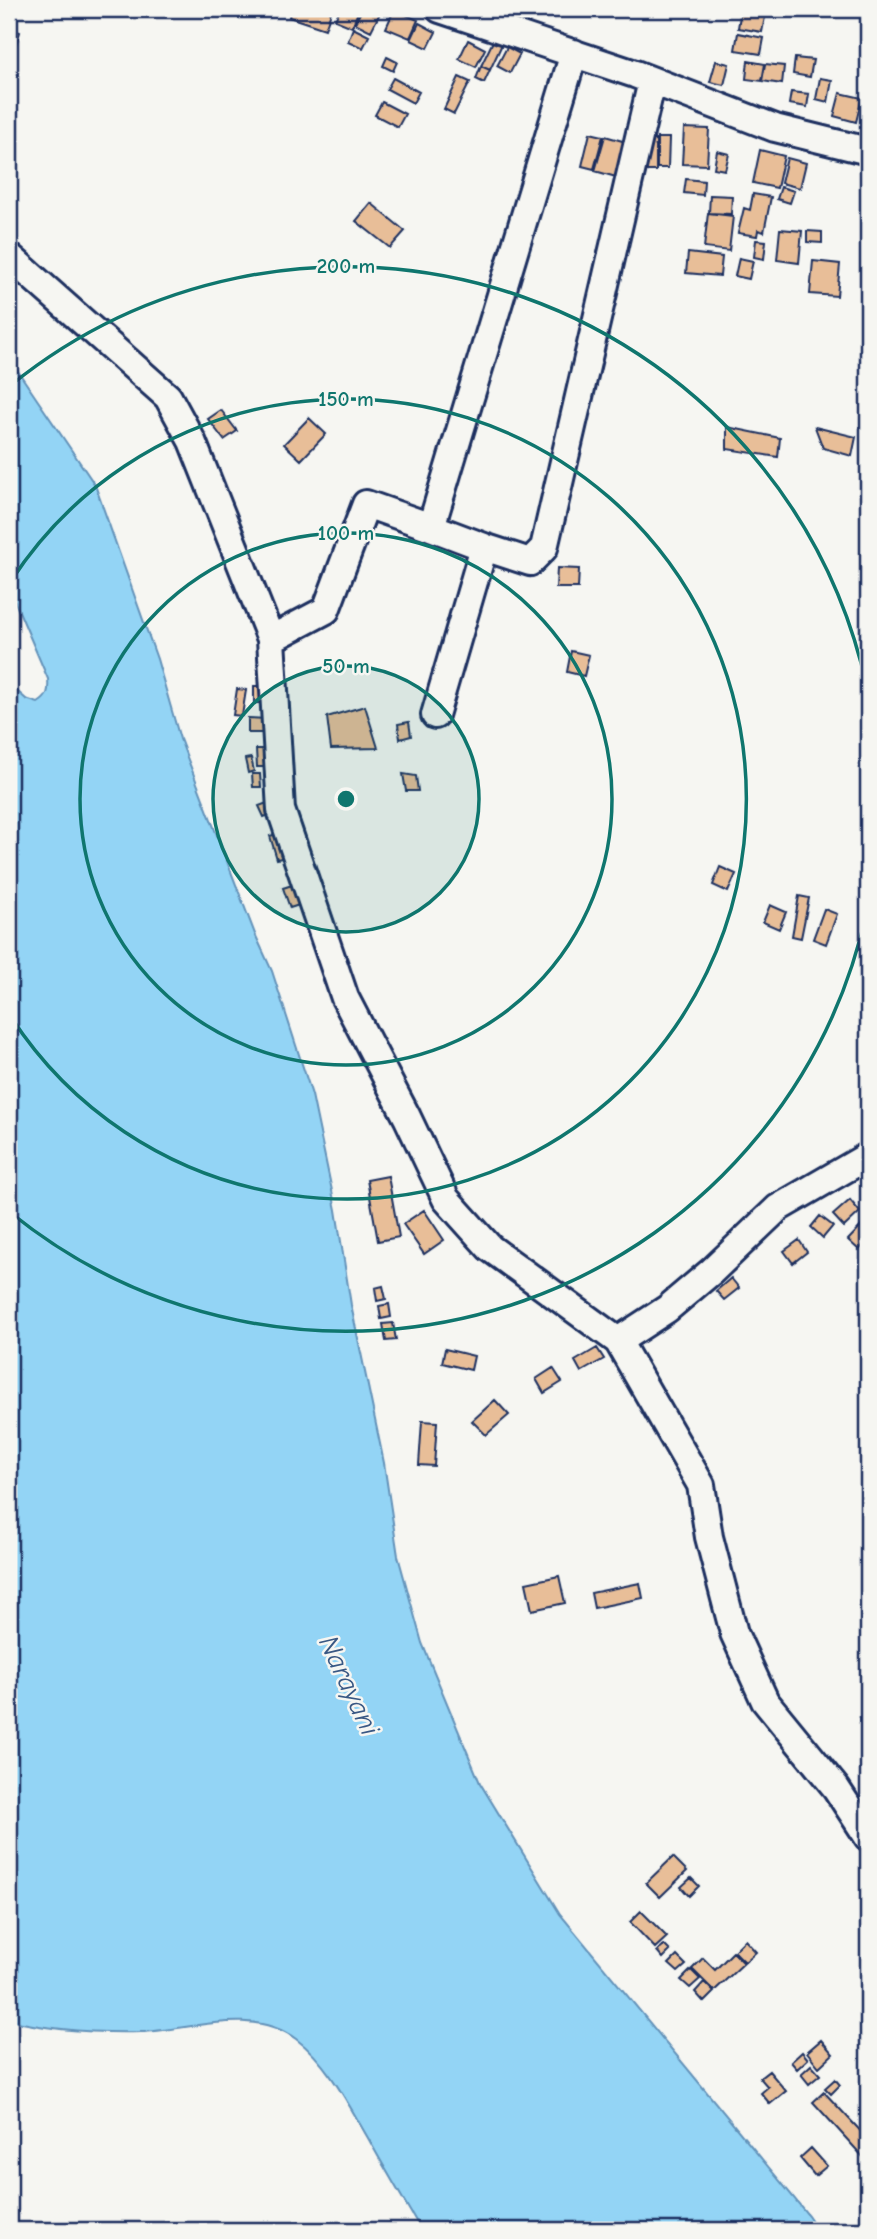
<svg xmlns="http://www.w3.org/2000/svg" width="877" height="2239" viewBox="0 0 877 2239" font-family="'Comic Neue',sans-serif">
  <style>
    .water { fill: #93d4f5; stroke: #6392b9; stroke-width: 2 }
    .building { fill: #e8be98; stroke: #1b2f5e; stroke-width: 2 }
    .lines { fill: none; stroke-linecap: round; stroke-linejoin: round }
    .minor-casing { stroke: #1b2f5e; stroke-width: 32 }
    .minor { stroke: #f6f6f2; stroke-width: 26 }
    .ring { fill: none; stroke: #0f766e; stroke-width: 3.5 }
    .labels { text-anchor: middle; stroke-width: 5; stroke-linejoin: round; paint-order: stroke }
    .water-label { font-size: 28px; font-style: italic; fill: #395884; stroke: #f6f6f2 }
    .centre { fill: #0f766e; stroke: #f6f6f2; stroke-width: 3.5 }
    .ring-label { font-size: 21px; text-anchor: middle; font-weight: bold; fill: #0f766e; stroke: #f6f6f2; stroke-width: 5; stroke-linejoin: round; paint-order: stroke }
  </style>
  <rect width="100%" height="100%" fill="#f6f6f2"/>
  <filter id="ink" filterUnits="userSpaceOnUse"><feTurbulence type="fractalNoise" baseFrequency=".0143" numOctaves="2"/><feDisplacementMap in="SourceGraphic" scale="14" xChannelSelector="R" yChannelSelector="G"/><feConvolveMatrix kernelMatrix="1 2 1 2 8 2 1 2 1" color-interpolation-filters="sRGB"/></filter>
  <g filter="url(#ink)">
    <!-- water -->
    <path class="water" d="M9,358L95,485L157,659L180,739L255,934L272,971L312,1095L336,1210L351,1305L384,1463L398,1556L422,1643L480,1783L560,1914L808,2215L818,2230H421C403,2199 385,2169 368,2138C348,2104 328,2063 296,2039C253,2006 190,2030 141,2032C96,2033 53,2031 9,2020V684L26,699L38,703C48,697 49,691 48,679L9,588Z"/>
    <!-- building -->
    <path class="building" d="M291,9H332L325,29L289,17Z
      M340,9H359L352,27L335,20Z
      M362,9H382L371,31L355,23Z
      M741,9L766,12L762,32L738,28Z
      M394,10L418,20L410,38L386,28Z
      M419,23L436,32L428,48L411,40Z
      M9,28L20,32L12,57L9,56Z
      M353,28L369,36L363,48L348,41Z
      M738,33L764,38L761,54L735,50Z
      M494,39L503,42L490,70L481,66Z
      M468,40L485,49L476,67L459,59Z
      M507,47L520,54L510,73L497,66Z
      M387,57L397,62L393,71L383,66Z
      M795,58L813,60L810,77L793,74Z
      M716,61L729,64L724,85L710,82Z
      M748,61L765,64L762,81L746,79Z
      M765,64L784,66L782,84L762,81Z
      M481,66L490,70L484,83L476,79Z
      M459,77L470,82L454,114L444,109Z
      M393,78L419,92L413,103L387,89Z
      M820,78L832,80L828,102L816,99Z
      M791,92L809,94L807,107L789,104Z
      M840,93L862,98L856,122L834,116Z
      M382,102L405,114L398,127L375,115Z
      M684,128L709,129L707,165L682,164Z
      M590,133L603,136L594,169L582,166Z
      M605,136L626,142L616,177L595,171Z
      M657,138H669L668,168H657Z
      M642,140H656V171H643Z
      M760,150L784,156L777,188L753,183Z
      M717,151L729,154L725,170L714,168Z
      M787,158L806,163L800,188L781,183Z
      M686,179L704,181L703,195L684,193Z
      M781,187L794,191L790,203L777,199Z
      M753,194L771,197L764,232L758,230L757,236L738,233L744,208L750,210Z
      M710,195L732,196L731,214L709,213Z
      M371,203L405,231L390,248L356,221Z
      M708,213L733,216L729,251L704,248Z
      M780,229L802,231L799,263L777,260Z
      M807,231L822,232V243L807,242Z
      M756,240L766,241L764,259L754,257Z
      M688,253L722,257L720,276L686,273Z
      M739,258L753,261L749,279L735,276Z
      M813,261L840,264L837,296L810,294Z
      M221,410L237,431L224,440L208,419Z
      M309,418L326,434L301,460L284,444Z
      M727,427L780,438L778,457L727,449Z
      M815,427L856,437L852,456L823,448Z
      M557,568L579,569L578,588H556Z
      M571,651L589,655L584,676L567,672Z
      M254,686H264V703H254Z
      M237,689L246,690L242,716L233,715Z
      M365,706L378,748L331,749L327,717Z
      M248,718L267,719V733H248Z
      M409,722L411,736L400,739L398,724Z
      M256,749H267L268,767H257Z
      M251,758L254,771L248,773L245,759Z
      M252,774H260L261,787H253Z
      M403,774L416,776L418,791H406Z
      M267,803L272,814L264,817L259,806Z
      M280,833L286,857L277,859L270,836Z
      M720,867L736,874L728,892L713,885Z
      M295,884L302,904L290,908L283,888Z
      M799,896L809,898L801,938L792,936Z
      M770,905L786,912L779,929L763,922Z
      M824,909L837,914L826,944L813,939Z
      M388,1176L399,1237L378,1241L367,1180Z
      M850,1200L860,1212L844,1227L833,1215Z
      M424,1210L444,1240L424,1254L403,1224Z
      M820,1216L833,1226L823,1238L811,1227Z
      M864,1223L868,1227V1240L859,1250L848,1240Z
      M799,1240L807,1252L793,1263L784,1251Z
      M731,1278L739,1288L724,1300L716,1291Z
      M383,1286L386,1299L377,1301L375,1288Z
      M389,1304L391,1317L381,1319L379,1306Z
      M393,1323L396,1340L386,1341L383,1324Z
      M597,1348L604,1359L581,1372L575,1361Z
      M445,1349L474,1356L471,1370L442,1363Z
      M553,1368L562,1382L544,1393L536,1379Z
      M495,1400L509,1415L486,1435L472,1421Z
      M422,1421L437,1422L434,1466L419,1465Z
      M559,1576L565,1603L532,1610L526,1583Z
      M640,1583L643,1598L594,1608L591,1593Z
      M673,1857L687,1871L660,1897L646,1883Z
      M691,1878L699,1886L689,1896L681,1887Z
      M641,1911L667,1937L655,1948L630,1922Z
      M745,1940L756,1952L745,1962L734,1951Z
      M664,1945L670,1951L663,1958L657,1951Z
      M733,1952L744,1963L714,1991L692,1969L703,1958L715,1970Z
      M677,1956L686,1965L678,1972L669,1964Z
      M691,1970L700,1979L690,1988L681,1980Z
      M704,1982L714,1992L704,2002L695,1992Z
      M821,2040L833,2054L819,2067L807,2052Z
      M802,2052L808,2059L797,2069L791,2062Z
      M811,2065L820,2075L809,2084L801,2074Z
      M769,2071L786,2091L770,2104L761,2093L768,2087L760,2078Z
      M835,2079L840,2085L831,2094L825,2088Z
      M824,2092L868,2139V2154L864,2158L813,2102Z
      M811,2148L827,2166L815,2176L800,2158Z"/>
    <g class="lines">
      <!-- minor casing -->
      <g class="minor-casing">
        <path id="minor" d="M440,9L635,74L775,128L868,151
          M9,256L168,397L192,441L271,639L281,810L345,998L407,1117L446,1199L490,1248L618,1341L701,1485L709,1537L734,1633L765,1701L836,1788L868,1837
          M431,527L484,547L435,715
          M484,547L530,562L544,548L652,81
          M271,639L326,610L366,504L431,527L574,53
          M618,1341L667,1309L712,1271L778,1208L868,1156"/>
      </g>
      <!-- minor -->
      <use href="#minor" class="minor"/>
    </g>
  </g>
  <!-- distance rings -->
  <circle cx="346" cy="799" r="133" fill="#0f766e" fill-opacity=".12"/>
  <g class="ring">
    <circle cx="346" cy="799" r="133"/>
    <circle cx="346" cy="799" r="266"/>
    <path d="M11 581A400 400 0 1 1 11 1017"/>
    <path d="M867 910A533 533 0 0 1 11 1213M11 385A533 533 0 0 1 867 688"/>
  </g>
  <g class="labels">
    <!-- water labels -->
    <g class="water-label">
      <text transform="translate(350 1685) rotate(65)" y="10">Narayani</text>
    </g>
  </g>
  <circle cx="346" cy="799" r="10" class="centre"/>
  <g class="ring-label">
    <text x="346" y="273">200 m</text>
    <text x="346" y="406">150 m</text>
    <text x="346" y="540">100 m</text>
    <text x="346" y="673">50 m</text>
  </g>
  <!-- margin -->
  <rect width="877" height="2239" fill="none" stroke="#f6f6f2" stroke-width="35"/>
  <rect x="18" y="18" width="842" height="2204" fill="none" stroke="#1b2f5e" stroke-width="2.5" filter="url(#ink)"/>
</svg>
